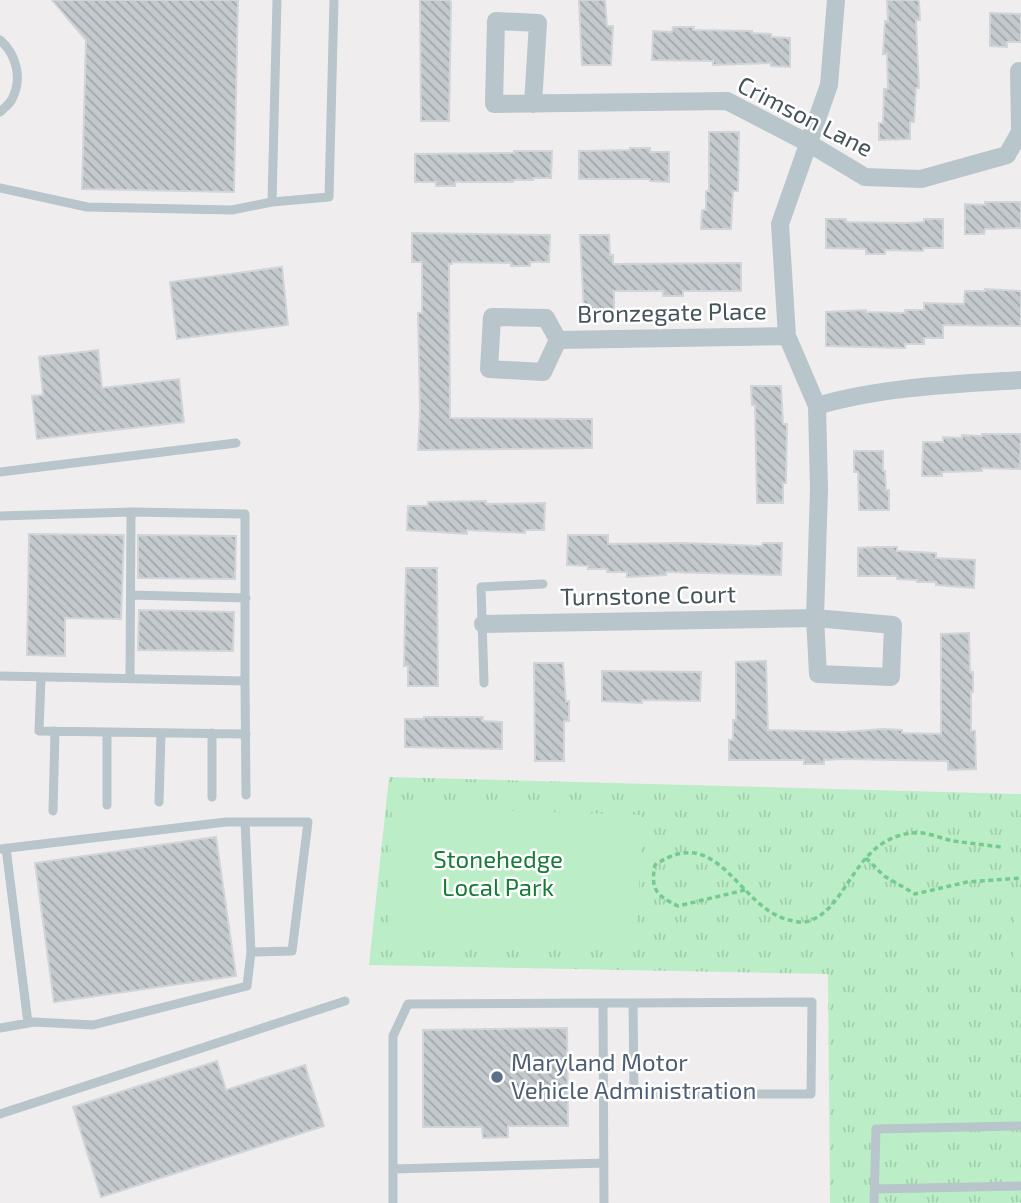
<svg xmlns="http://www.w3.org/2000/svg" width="1021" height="1203" viewBox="0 0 1021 1203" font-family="'Exo 2',sans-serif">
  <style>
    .grass { fill: url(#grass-tufts) }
    .pitch { fill: #bbeec6 }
    .building { fill: url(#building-back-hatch); stroke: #d1d5d9; stroke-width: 2 }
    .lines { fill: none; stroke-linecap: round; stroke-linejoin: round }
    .path { stroke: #74cb90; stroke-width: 3.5; stroke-dasharray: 5 3.5; stroke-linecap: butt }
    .lane { stroke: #b8c5ca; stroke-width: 9 }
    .street { stroke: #b8c5ca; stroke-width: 18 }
    .service-dot { fill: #5c6f8a; stroke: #fff; stroke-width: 2.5 }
    .labels { text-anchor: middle; stroke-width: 5; stroke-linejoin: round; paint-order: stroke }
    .street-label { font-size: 24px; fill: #46545a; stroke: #fff }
    .park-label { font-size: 24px; fill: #177b37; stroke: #fff }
    .service-label { font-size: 24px; fill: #4e5e75; stroke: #fff; text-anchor: start }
  </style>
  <defs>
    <pattern id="grass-tufts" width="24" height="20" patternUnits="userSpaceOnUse" patternTransform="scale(1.75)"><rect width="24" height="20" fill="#bbeec6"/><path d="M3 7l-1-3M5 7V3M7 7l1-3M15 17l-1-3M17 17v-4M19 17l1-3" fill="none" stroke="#a2ceac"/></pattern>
    <pattern id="building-back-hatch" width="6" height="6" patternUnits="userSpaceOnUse" patternTransform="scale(1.75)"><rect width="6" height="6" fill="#c4c9cd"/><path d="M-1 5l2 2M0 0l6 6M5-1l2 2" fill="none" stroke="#a1a6a9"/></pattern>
  </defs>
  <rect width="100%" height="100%" fill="#f0edee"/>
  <!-- grass -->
  <path class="grass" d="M389,777L1021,794V1203H830L828,974L369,965Z"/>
  <!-- pitch -->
  <path class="pitch" d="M392,807L641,815L637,950L387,942Z
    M1015,906H1021V960H1013Z"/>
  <!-- building -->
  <path class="building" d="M52,0H238L234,192L82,189L86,40Z
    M420,0H450L451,3L449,121H421Z
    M579,0H605L607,26H613L611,65H582Z
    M887,0H918L919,2L920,20H916L919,88H916L914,122H910V139L879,140V123H883L884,89H888L887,54H883L885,21H888Z
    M990,13L1021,14V42H1007V47L990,46Z
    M673,27H694L693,30L752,31V33L771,34V37L790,38V67L771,66V63L713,65V61L652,60L653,31L672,32Z
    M709,132H739L738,191H733L731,229H701L702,210H706V191H709Z
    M630,148H650V152H669V182L650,181V179H579V151L630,150Z
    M514,151H552L551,178H533V180H514L513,182H455V186H436V182H415V154L514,153Z
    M985,202H1021V228L985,229L984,234H965V204L985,205Z
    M826,219H846V222L905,223L924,222V219H943V248H923V251L885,250V254H866V249L826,248Z
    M412,233L550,235L549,262H530V266H511V263L452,262V264H449L450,418L592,419V448L418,450L420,411L418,313H422V262H412Z
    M580,235H609L610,255H613V264L741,263V291H683V296H663V291H614V313L584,314Z
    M282,267L288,325L177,339L170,282Z
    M985,289L1021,291V326L943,325V338H924V344H905V348L826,346V312L866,310V312L905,313V310H924V303L964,304L965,291H985Z
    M98,350L102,388L179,379L184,422L37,439L32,396L43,395L39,357Z
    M751,386H781L783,424H787L786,483H783V503H757L755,405H752Z
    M982,434H1021L1020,469L982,468V471L942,472V476H922L923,442H943V437L962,438V435L982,436Z
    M854,451H883V471H885L886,490H889V510H859L858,472H854Z
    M486,501V504L545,503L544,530H525V533L467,530V534L407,530L408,506H428V502Z
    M29,534L124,535L121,619L65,618V656L27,655Z
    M138,535L236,536L235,579L138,578Z
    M568,535H608V544L684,543L762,546L763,543H782L781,575L666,572V575L627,577V572H607V569H588V566L567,565Z
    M878,547H897V551L936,553V558L975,560L974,588L936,585V582H917V580L897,579V576H858V548Z
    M406,568H437L438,686H408V666H404Z
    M139,610L234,612L233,651L138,650Z
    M969,633L970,672H973V692H971V731H975L976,769L948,770V761L843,759L824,760V764H804V760H729V740H733V720H736V662L766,661L768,730L843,732L883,729L902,730V733L941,734V634Z
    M534,663H563L566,702L569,701V721H564V761H535Z
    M602,671L701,672L700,701L642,700V703L602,701Z
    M424,717H483L482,721L502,722V749L405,747V719H424Z
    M216,837L236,976L54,1002L35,863Z
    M567,1028L568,1126H508V1137L483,1138L482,1127H423V1030Z
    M217,1061L226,1090L305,1065L324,1126L101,1197L73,1107Z"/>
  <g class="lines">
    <!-- path -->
    <path class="path" d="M866,858L884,876L915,894L967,882L1021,878
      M745,890L678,906C657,896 650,890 655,865C719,821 738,908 789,920C794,921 800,923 805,922C848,913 851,841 911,833C925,831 940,838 953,841C969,843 985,845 1001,847"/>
    <!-- lane -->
    <path class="lane" d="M0,40C16,54 23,78 12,99C10,104 4,108 0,112
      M0,188L87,207L232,210L272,202L329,197L334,0
      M272,202L277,0
      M0,472L236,443
      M131,512L245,514V681
      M0,516L131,512L130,679
      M131,595L246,598
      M0,676L245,681L246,795
      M41,677L39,731L246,734
      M484,683L481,587L543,584
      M107,732V805
      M212,797V733
      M159,802L161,733
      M53,811L55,731
      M6,848L28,1023
      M0,849L226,822H308L292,951L251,952L245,822
      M603,1003H633L812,1002L811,1094H634L633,1003
      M0,1028L34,1022L93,1025L247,986L251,952
      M0,1114L345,1001
      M393,1169L604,1163
      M875,1189L1021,1186
      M393,1203V1036L408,1004L603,1003L604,1203
      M874,1203L876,1129L1021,1126"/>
    <!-- street -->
    <path class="street" d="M533,104L538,23L496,21L494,104L727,101L810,144L865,177L921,179L1007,155L1020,132L1019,71
      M558,340L546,318L492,317L489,369L543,372L558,340L787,336
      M817,406C880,387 956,384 1021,380
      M483,624L815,618L893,625L891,677L818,674L815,618L819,489L817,406L787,336L780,224L829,85L836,0"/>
  </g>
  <!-- markers -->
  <circle class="service-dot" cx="497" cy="1077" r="7"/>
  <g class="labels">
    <!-- street labels -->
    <g class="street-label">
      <text transform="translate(805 117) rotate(27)" y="8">Crimson Lane</text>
      <text transform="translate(672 313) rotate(-1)" y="8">Bronzegate Place</text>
      <text transform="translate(648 596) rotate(-1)" y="8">Turnstone Court</text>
    </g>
    <!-- park labels -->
    <g class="park-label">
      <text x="498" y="868">Stonehedge<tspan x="498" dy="28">Local Park</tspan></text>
    </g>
    <!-- service labels -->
    <g class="service-label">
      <text x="511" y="1071">Maryland Motor<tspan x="511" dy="28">Vehicle Administration</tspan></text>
    </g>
  </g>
</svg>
